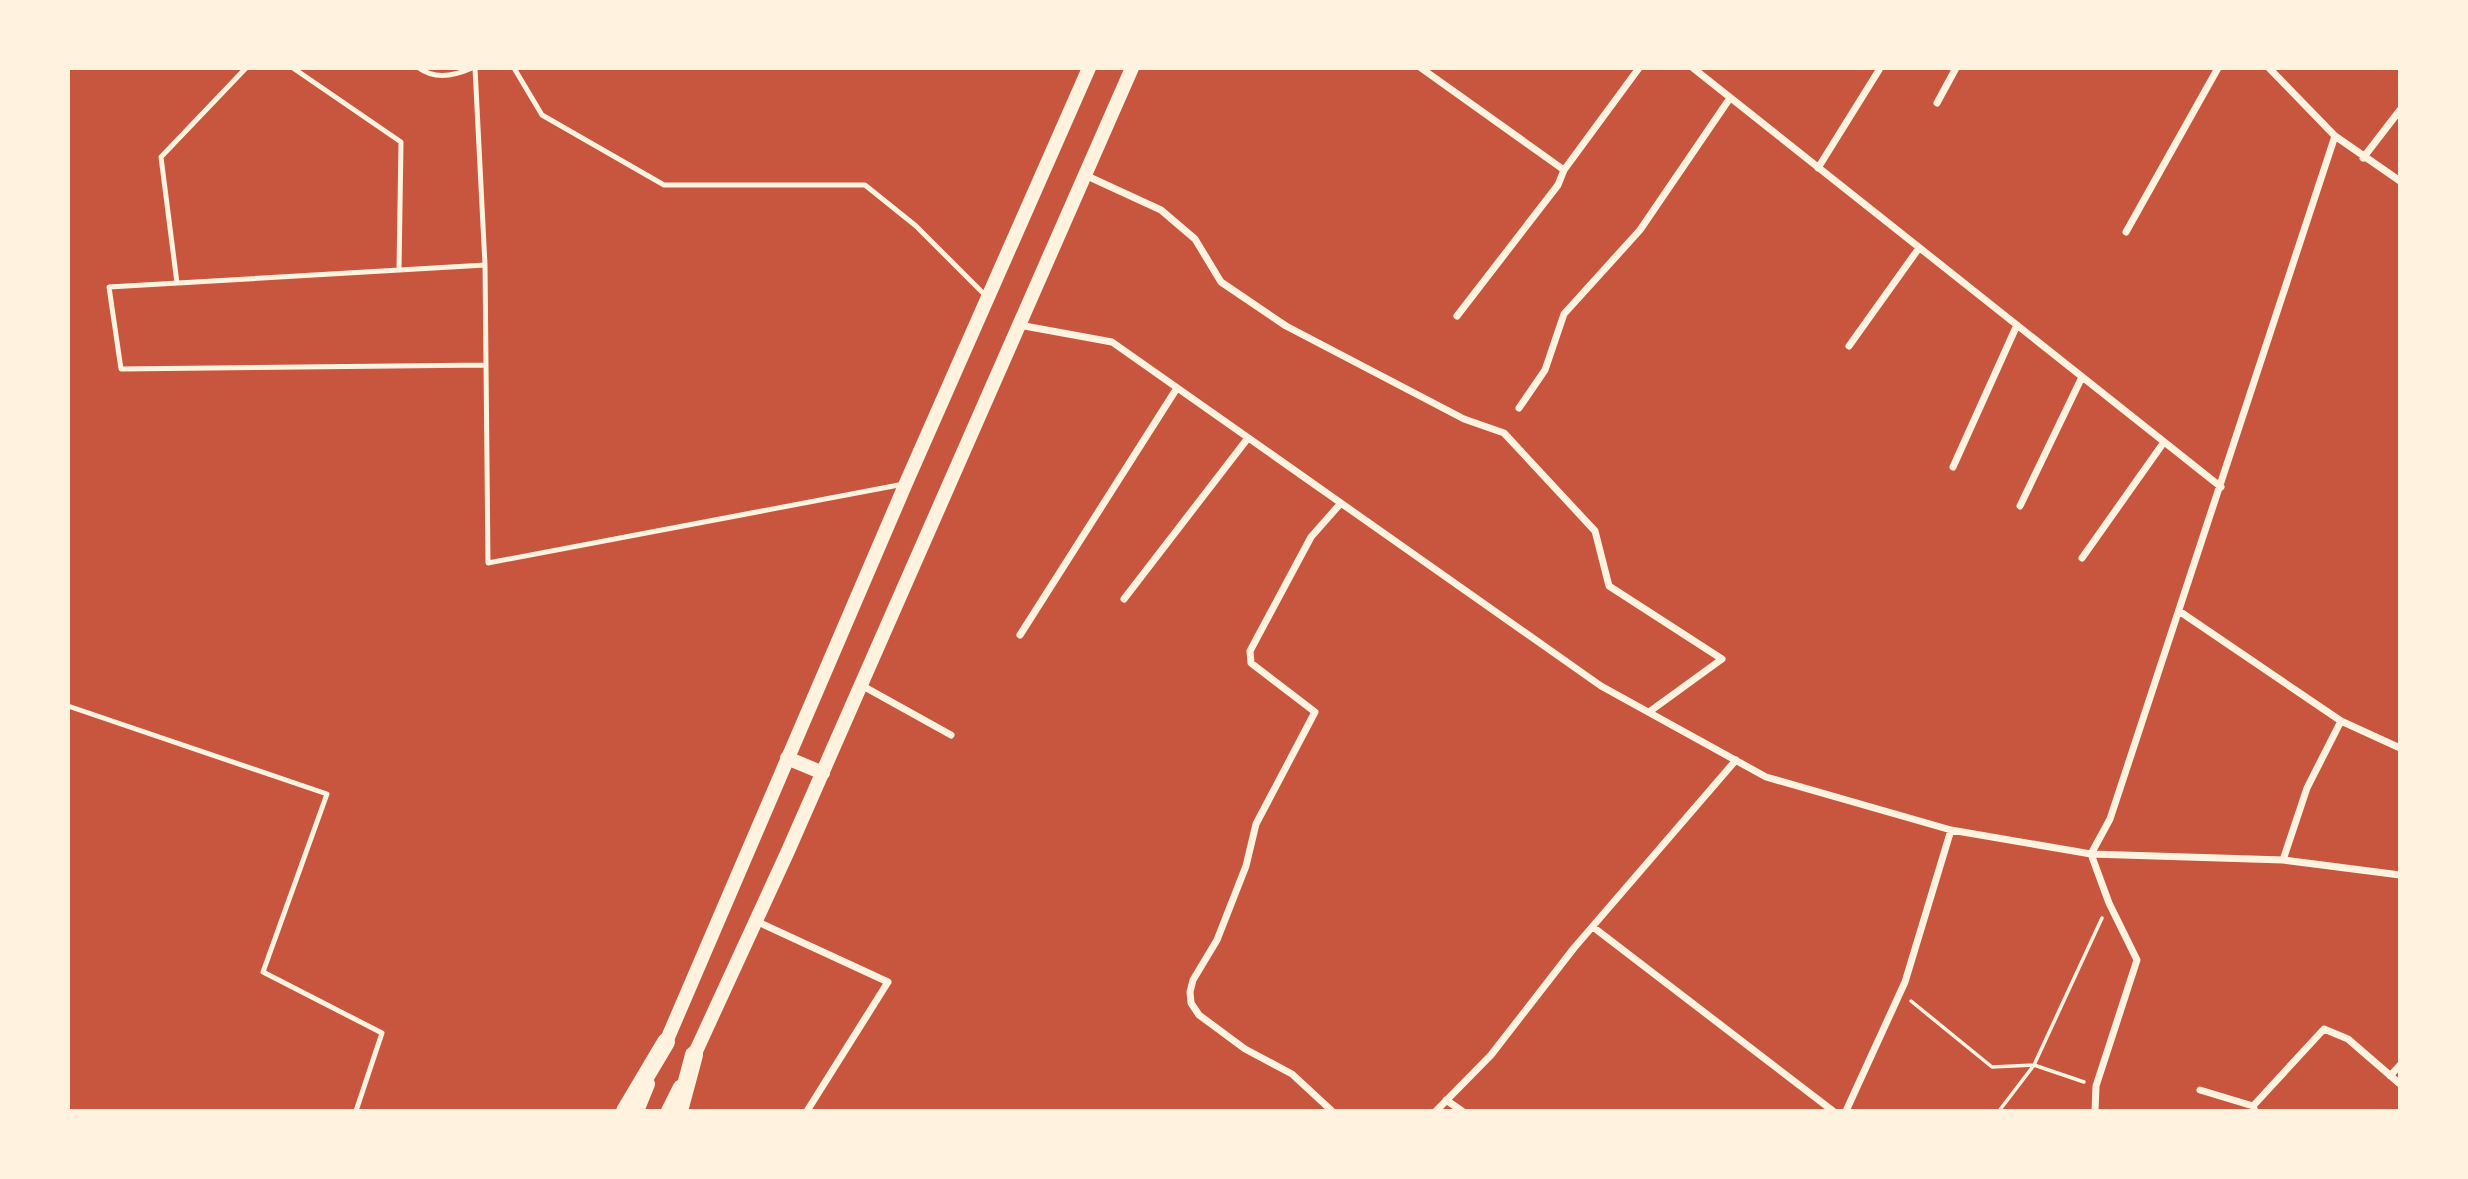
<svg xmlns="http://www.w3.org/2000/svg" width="2468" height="1179" viewBox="0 0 2468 1179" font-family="'Open Sans',sans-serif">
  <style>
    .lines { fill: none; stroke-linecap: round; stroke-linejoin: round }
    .path { stroke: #fff3e0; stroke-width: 3.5 }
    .service { stroke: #fff3e0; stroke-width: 5 }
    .minor { stroke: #fff3e0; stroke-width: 7 }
    .secondary { stroke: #fff3e0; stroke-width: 14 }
    .primary { stroke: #fff3e0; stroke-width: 18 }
  </style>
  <rect width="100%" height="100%" fill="#c8553d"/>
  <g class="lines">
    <!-- path -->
    <path class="path" d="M1911,1001L1992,1067L2034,1065L2084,1082
      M1999,1111L2034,1065L2102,918"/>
    <!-- service -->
    <path class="service" d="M293,68L401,142L399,270
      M419,68C435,80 454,76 472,68
      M475,68L485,265L488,563L904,484
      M514,68L542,115L664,185H865L916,226L986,296
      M485,265L109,287L121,369L486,365
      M177,283L161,157L246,68
      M68,706L327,794L263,972L382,1033L356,1111"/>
    <!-- minor -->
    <path class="minor" d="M1421,68L1564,170
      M1693,68L2221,487
      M1937,103L1956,68
      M2335,136L2400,181
      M2363,158L2400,110
      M1818,168L1879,70
      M1085,175L1161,210L1195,239L1221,282L1286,326L1464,419L1504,433L1595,531L1609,586L1722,659L1649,712
      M2126,232L2218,68
      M1457,316L1558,185L1564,170L1639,68
      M1019,325L1112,342L1601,686L1766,777L1951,830L2091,854L2283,860L2400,875
      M1849,346L1919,248
      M1519,408L1545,370L1564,314L1640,230L1730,98
      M1953,467L2017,325
      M2020,506L2082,377
      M2082,558L2164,442
      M1124,599L1248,438
      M2179,611L2341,721L2400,748
      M1020,635L1177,388
      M861,685L951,735
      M2283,860L2307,788L2341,721
      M756,921L888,982L807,1111
      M1593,927L1833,1111
      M2390,1076L2400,1065
      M2200,1090L2253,1106L2255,1111
      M1446,1100L1462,1111
      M2253,1106L2324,1029L2348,1039L2400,1084
      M1332,1111L1292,1074L1245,1049L1199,1015L1191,1003L1190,992L1193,980L1217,940L1246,866L1256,824L1315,712L1251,663L1250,651L1311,537L1341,503
      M1436,1111L1491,1055L1574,948L1736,760
      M1846,1111L1905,982L1951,830
      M2095,1111L2096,1086L2137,960L2109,903L2091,854L2110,819L2335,136L2269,68"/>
    <!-- secondary -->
    <path class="secondary" d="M787,758L823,773
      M663,1049L906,483L1089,68
      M691,1062L788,851L1132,68
      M637,1111L648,1084
      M668,1111L680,1087"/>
    <!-- primary -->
    <path class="primary" d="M625,1111L666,1042
      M679,1111L694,1055"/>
  </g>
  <!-- border -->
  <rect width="2468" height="1179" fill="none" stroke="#fff3e0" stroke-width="140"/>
</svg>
